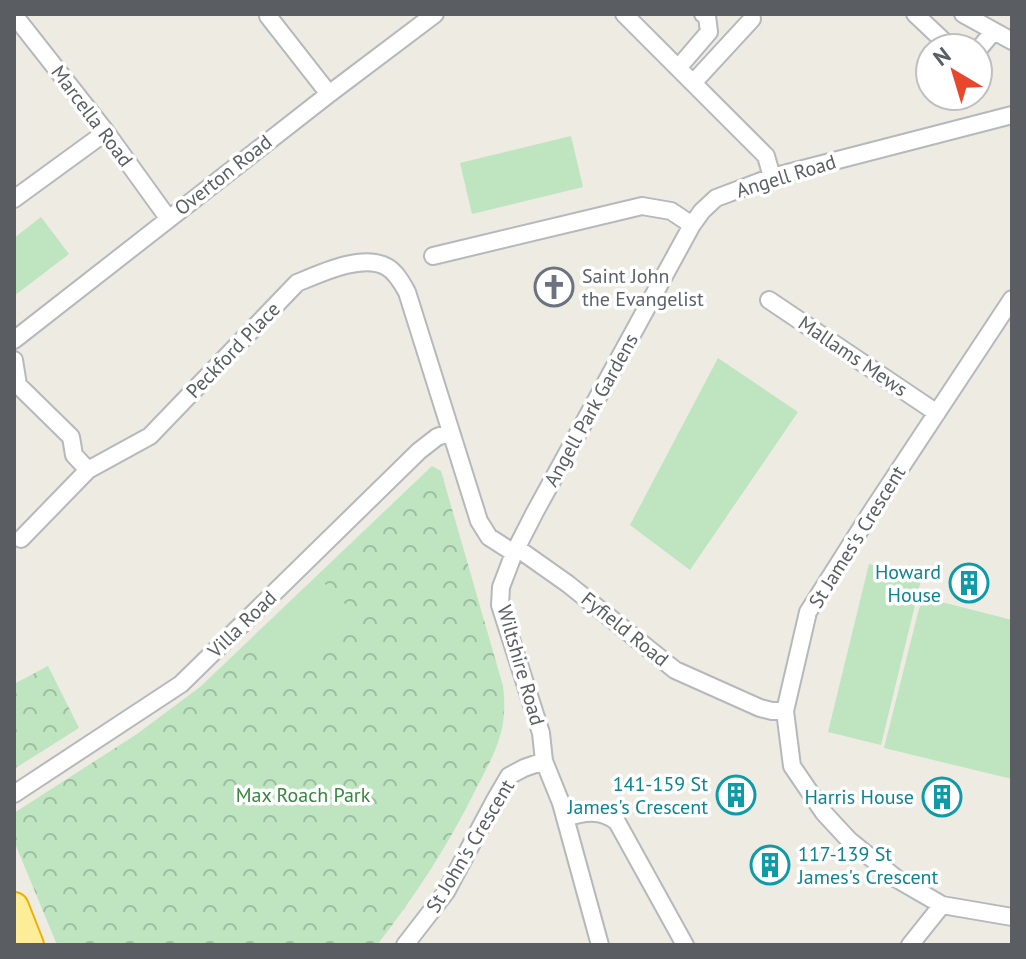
<svg xmlns="http://www.w3.org/2000/svg" width="1026" height="959" viewBox="0 0 1026 959" font-family="'PT Sans',sans-serif">
  <style>
    .park { fill: url(#park-crowns) }
    .garden { fill: #bee5c0 }
    .lines { fill: none; stroke-linecap: round; stroke-linejoin: round }
    .minor-casing { stroke: #b5b8bc; stroke-width: 20 }
    .trunk-casing { stroke: #edb002; stroke-width: 32 }
    .minor { stroke: #fff; stroke-width: 16 }
    .trunk { stroke: #fded98; stroke-width: 28 }
    .labels { text-anchor: middle; stroke-width: 7; stroke-linejoin: round; paint-order: stroke }
    .street-label { font-size: 20px; fill: #5a5e63; stroke: #fff }
    .worship-label { font-size: 20px; fill: #5b616d; stroke: #fff; text-anchor: start }
    .culture-label { font-size: 20px; fill: #0d838f; stroke: #fff; text-anchor: end }
    .park-label { font-size: 20px; fill: #36863e; stroke: #fff }
  </style>
  <defs>
    <pattern id="park-crowns" width="20" height="18" patternUnits="userSpaceOnUse" patternTransform="scale(2)"><rect width="20" height="18" fill="#bee5c0"/><path d="M2 6a3 3 0 1 1 6 0M12 15a3 3 0 1 1 6 0" fill="none" stroke="#9dbda0"/></pattern>
  </defs>
  <rect width="100%" height="100%" fill="#edebe2"/>
  <!-- park -->
  <path class="park" d="M432,466L441,471L503,686C505,702 505,721 500,736C495,754 485,771 477,787C449,844 416,895 377,945H57L14,841V813L137,734L200,687Z
    M48,666L79,728L14,769V684Z"/>
  <!-- garden -->
  <path class="garden" d="M571,136L583,187L472,214L460,163Z
    M41,217L69,254L14,296V238Z
    M718,358L798,412L690,570L630,525Z
    M869,564L922,576L881,745L828,732Z
    M319,578L357,616L294,678L257,639Z
    M922,597L1012,620V779L884,748Z"/>
  <g class="lines">
    <!-- minor casing -->
    <g class="minor-casing">
      <path id="minor" d="M624,14L766,156L772,177
        M915,14L951,48
        M963,14L1012,41
        M14,15L106,132L168,218
        M268,16L329,94
        M978,50L993,32
        M678,68L709,32L707,16L703,14
        M693,83L752,19
        M14,199L106,132
        M433,256L642,206L671,211L692,225
        M1012,299L872,511L808,612L785,711L792,766L824,813L849,840L897,879L942,905L1012,917
        M769,300L937,413
        M14,340L329,94L435,14
        M14,360L18,385L71,437L74,455L88,470
        M21,539L88,470L150,436L297,283C321,273 363,253 387,267C396,272 402,283 407,292L479,521L489,537L514,553L501,587L500,605L541,733L544,761L561,803L600,945
        M517,548L568,584L675,670L760,708L772,711H785
        M514,553L535,512L692,225L702,211L716,198L772,177L1012,115
        M14,794L181,684L419,451L437,437L451,432
        M565,818C584,812 601,809 617,822L685,945
        M405,945L446,892L495,800L509,776L524,768L544,761
        M910,945L942,905"/>
    </g>
    <!-- trunk casing -->
    <g class="trunk-casing">
      <path id="trunk" d="M14,907L29,945"/>
    </g>
    <!-- minor -->
    <use href="#minor" class="minor"/>
    <!-- trunk -->
    <use href="#trunk" class="trunk"/>
  </g>
  <!-- icons -->
  <defs>
    <g id="church-ring" transform="scale(2)"><circle r="9.5" fill="#fff" stroke="#6b7280" stroke-width="1.5"/><path d="M-1.2-6h2.4v3.5h3.3v2.4h-3.3V6h-2.4V-.1h-3.3v-2.4h3.3Z" fill="#6b7280"/></g>
    <g id="building-ring" transform="scale(2)"><circle r="9.5" fill="#fff" stroke="#0f9aa8" stroke-width="1.5"/><path d="M-4-6H4V6H1V3H-1V6H-4ZM-2.5-4.3h1.7v1.8h-1.7ZM.8-4.3h1.7v1.8H.8ZM-2.5-1h1.7V.8h-1.7ZM.8-1h1.7V.8H.8Z" fill="#0f9aa8"/></g>
  </defs>
  <g fill-rule="evenodd">
    <use href="#church-ring" x="554" y="287"/>
    <use href="#building-ring" x="969" y="583"/>
    <use href="#building-ring" x="736" y="795"/>
    <use href="#building-ring" x="942" y="797"/>
    <use href="#building-ring" x="770" y="865"/>
  </g>
  <g class="labels">
    <!-- street labels -->
    <g class="street-label">
      <text transform="translate(92 116) rotate(53)" y="7">Marcella Road</text>
      <text transform="translate(223 175) rotate(-38)" y="7">Overton Road</text>
      <text transform="translate(786 176) rotate(-17)" y="7">Angell Road</text>
      <text transform="translate(233 350) rotate(-46)" y="7">Peckford Place</text>
      <text transform="translate(853 356) rotate(34)" y="7">Mallams Mews</text>
      <text transform="translate(591 410) rotate(-61)" y="7">Angell Park Gardens</text>
      <text transform="translate(857 537) rotate(-58)" y="7">St James's Crescent</text>
      <text transform="translate(242 624) rotate(-44)" y="7">Villa Road</text>
      <text transform="translate(625 629) rotate(39)" y="7">Fyfield Road</text>
      <text transform="translate(521 665) rotate(74)" y="7">Wiltshire Road</text>
      <text transform="translate(470 846) rotate(-59)" y="7">St John's Crescent</text>
    </g>
    <!-- worship labels -->
    <g class="worship-label">
      <text x="582" y="283">Saint John<tspan x="582" dy="23">the Evangelist</tspan></text>
    </g>
    <!-- culture labels -->
    <g class="culture-label">
      <text x="941" y="579">Howard<tspan x="941" dy="23">House</tspan></text>
      <text x="708" y="791">141-159 St<tspan x="708" dy="23">James's Crescent</tspan></text>
      <text x="914" y="804">Harris House</text>
      <text x="798" y="861" text-anchor="start">117-139 St<tspan x="798" dy="23">James's Crescent</tspan></text>
    </g>
    <!-- park labels -->
    <g class="park-label">
      <text x="303" y="802">Max Roach Park</text>
    </g>
  </g>
  <!-- border -->
  <rect width="1026" height="959" fill="none" stroke="#5a5e63" stroke-width="32"/>
  <!-- north arrow -->
  <g transform="translate(954 72) rotate(322)"><circle r="38" fill="#ffffff" stroke="#bdbfc1" stroke-width="2"/>
  <path d="M0-6L14 30L0 20L-14 30Z" fill="#e8462d"/>
  <text y="-12" font-size="22" font-weight="bold" text-anchor="middle" fill="#5a5e63">N</text>
  </g>
</svg>
